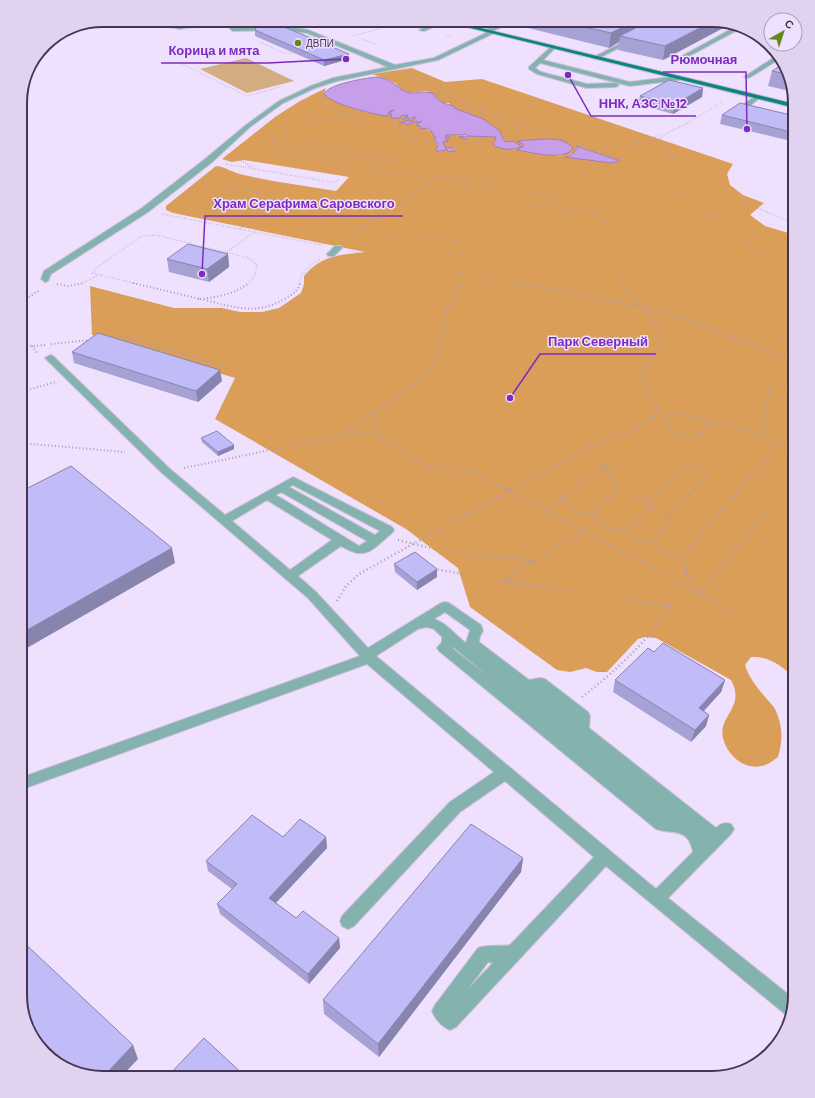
<svg xmlns="http://www.w3.org/2000/svg" width="815" height="1098" viewBox="0 0 815 1098" font-family="Barlow,sans-serif">
  <style>
    .built { fill: #e7cefd }
    .green { fill: #d4ac82 }
    .forest { fill: #db9e59; fill-rule: evenodd }
    .water { fill: #c69ee9; stroke: #9f7ebc }
    .lines { fill: none; stroke-linecap: round; stroke-linejoin: round }
    .minor-casing { stroke: #cdbedb; stroke-width: 2 }
    .major-casing { stroke: #cdbedb; stroke-width: 2 }
    .path-far3 { stroke: #a99ab7; stroke-width: 1; stroke-dasharray: 0.5 1.5; stroke-linecap: butt }
    .path-far2 { stroke: #a99ab7; stroke-width: 1.5; stroke-dasharray: 0.5 2; stroke-linecap: butt }
    .path-far1 { stroke: #a99ab7; stroke-width: 2; stroke-dasharray: 1 2.5; stroke-linecap: butt }
    .path { stroke: #a99ab7; stroke-width: 2.5; stroke-dasharray: 1 3; stroke-linecap: butt }
    .minor { fill: #84b3af; fill-rule: evenodd }
    .major { fill: #0b867f; fill-rule: evenodd }
    .wall { fill: #a6a2d5 }
    .shaded-wall { fill: #8784ae }
    .building { fill: #c1bcf8; stroke: #8784ae }
    .poi-dot { fill: #618915; stroke: #efe0fd; stroke-width: 1.5 }
    .labels { text-anchor: middle; stroke-width: 3; stroke-linejoin: round; paint-order: stroke }
    .far-poi-label { font-size: 10px; fill: #443552; stroke: #efe0fd; text-anchor: start }
    .rim { fill: none; stroke: #443552; stroke-width: 2 }
    .leader { fill: none; stroke: #7b2cbf; stroke-width: 1.5 }
    .callout-dot { fill: #7b2cbf; stroke: #efe0fd; stroke-width: 1.5 }
    .callout-label { font-size: 13px; text-anchor: middle; font-weight: bold; fill: #7b2cbf; stroke: #efe0fd; stroke-width: 3; stroke-linejoin: round; paint-order: stroke }
  </style>
  <rect width="100%" height="100%" fill="#efe0fd"/>
  <!-- built -->
  <path class="built" d="M126,20H270L220,27L188,29Z"/>
  <!-- green -->
  <path class="green" d="M246,58L294,81L247,93L200,69Z"/>
  <!-- forest -->
  <path class="forest" d="M412,68L445,82L482,79L733,164L727,174L730,185L743,195L764,203L750,215L765,226L795,235V678C781,666 770,656 751,657L745,665C749,678 758,689 767,699C769,702 773,705 775,709C783,725 783,741 778,757C774,760 769,764 765,765C746,772 727,756 723,738C718,715 746,708 731,680L656,638L645,637L638,639L607,672H597L586,668L570,672L557,670L470,607L458,568L406,529L215,419L235,378L92,335L90,286L174,308H222L240,312H262L279,308L301,293L304,284V276C322,255 339,255 365,252L173,213L166,210V206L216,166C226,167 233,173 244,175C274,182 306,186 336,191L349,177L244,160L232,162L222,159L275,117L300,101L326,88L324,93C330,104 376,116 388,114L391,110H395L391,114L394,118L408,115L405,120L408,117L411,119L413,117H417L413,121L400,122L407,124L417,121V122L423,121L424,123L417,124C426,128 430,130 437,137L434,140L436,141L438,146L436,150L438,152L446,148L447,151L451,152L455,150L451,148L445,147L443,141L448,140H445L444,139L449,138L445,137V135C451,135 461,136 466,134L467,135L461,136L466,139L469,136L497,137L493,143L495,146L513,150L519,148L505,142C495,114 458,117 449,103H443L427,91L410,93L403,91L395,83L389,80L372,74ZM551,139L564,155L559,156L518,150L524,147L523,144L518,141ZM577,146L618,160L619,161L566,156L576,151Z"/>
  <!-- water -->
  <path class="water" d="M377,77C394,79 398,90 409,93C418,94 425,90 434,94C437,103 449,104 455,107L454,108L483,119L501,132L500,133L505,142L513,141L521,146C514,152 500,149 493,145L496,137L468,136L466,139L459,137L467,136L466,134C464,135 447,135 446,135L445,137H449L450,138L445,139L448,141L443,142L445,147L452,148L455,152L447,151L446,148L444,151L440,150L438,152L436,150L438,145L436,141L434,140L436,137H434L433,133L431,132L432,131L427,128L421,129L420,126L416,125L422,121L417,123V121L407,125L406,123H399L409,120V122L413,121L416,117L408,119V117L403,120L408,115L401,116V118H391L392,115L390,114L391,112L394,110L390,111V112L388,113L389,115L387,116C372,114 334,105 324,94C328,84 366,78 377,77Z
    M543,139C553,139 566,139 573,148C566,162 530,152 517,150L524,146L523,144L517,141Z
    M576,146L618,160L619,161L611,163L565,157L572,154L578,148Z"/>
  <g class="lines">
    <!-- minor casing -->
    <g class="minor-casing">
      <path id="minor" d="M131,20C148,20 164,26 180,25C197,25 213,20 230,20L180,29Z
        M442,20L448,21L424,31L419,30Z
        M509,20H517L493,31L494,33L438,60L337,81L315,88L283,103L250,127L211,163L148,212L51,274L48,281L45,282L41,279L44,271L142,208L205,159L246,125L279,101L311,86L333,78L388,67L307,33L284,30L233,31L230,29L231,28L284,26L308,30L395,65L434,58L486,33L484,31L485,30Z
        M737,26L741,28L680,61L675,60Z
        M631,38L636,39L597,59L592,58Z
        M553,45L556,47L543,60L630,82L679,76L682,78L679,80L630,86L540,63L535,68L541,72L587,84L616,83L619,85L616,87L587,88L537,74L529,69V67Z
        M778,55L781,58L749,78L744,77Z
        M756,96L761,97L748,107L758,110V112L744,110L741,106L742,105Z
        M335,246H341L342,248L334,256H328L327,254Z
        M50,355L53,356L170,469L225,515L293,477L392,527L394,530L392,533C372,549 367,562 341,546L298,576L316,592L368,648L441,603L445,602L449,603L481,625L483,631L480,636L479,642L529,680L540,678L545,679L588,712L590,716L589,728L716,828C721,823 725,822 731,824L734,829L731,834L668,898L794,999L789,1016L785,1014L606,866L456,1027L450,1030C441,1026 436,1020 432,1011L435,1005L478,948C488,944 500,947 510,945L594,857L505,781L460,812L354,926L348,929L342,926L340,921L342,916L450,802L494,772L367,664L20,790V778L360,656L308,598L162,473L47,360L45,358ZM293,485L380,531L375,535L289,487ZM281,492L367,541L359,546L276,495ZM267,500L332,540L290,570L232,521ZM445,612L470,630L466,643C455,635 447,623 434,619ZM426,627L434,629L442,637V642L437,648L439,651L656,829C672,835 688,826 693,852L656,889L376,656L418,629ZM453,647L492,679L452,648ZM488,962L493,963L468,989Z"/>
    </g>
    <!-- major casing -->
    <g class="major-casing">
      <path id="major" d="M438,20H448L795,104V108Z"/>
    </g>
    <!-- path-far3 -->
    <path class="path-far3" d="M353,36L393,25L410,28
      M446,37L451,35
      M362,39L378,45
      M260,42L284,53H298
      M182,64L247,96L283,86
      M417,75L426,80
      M408,77L429,82L441,87L439,92L504,124
      M398,79L433,92L442,98H450L451,103L460,104
      M441,87L515,124
      M320,97L393,121L397,124
      M322,98L319,103C328,114 345,113 358,111
      M303,104C318,124 353,119 375,117
      M467,106L466,111H476
      M483,108L482,113L484,118L492,120
      M309,122L328,118
      M513,123L516,124
      M306,124L314,114
      M499,124L500,116
      M686,124L723,101"/>
    <!-- path-far2 -->
    <path class="path-far2" d="M396,123L407,136L417,140L429,143L458,144L489,141L513,139L520,134L502,123
      M499,123V127L510,128
      M513,123L520,127V134
      M513,123L636,163L632,168C637,175 649,175 656,182L689,201L693,208L712,214L726,222L737,230L753,250L778,260
      M286,134L287,137L303,140L319,146L346,145L344,138L358,129L359,126
      M265,139L293,131L307,123
      M259,140L304,146L357,158V168
      M279,142L286,137
      M346,145L348,151L360,156L399,158
      M245,146L310,156L368,171L389,174L474,179L507,184L596,214L607,222L613,229L614,238L610,252L623,284
      M279,146L285,145
      M604,146L633,144L662,135
      M276,148L277,146
      M285,150L297,149L310,151L312,149
      M236,152L240,160L254,168
      M315,156L322,152V149
      M333,157H339L334,156
      M322,158L333,157L332,153
      M226,164L330,182H336L339,179
      M369,171L399,158L420,156
      M680,172V167L660,139L665,134L688,123
      M452,180L461,182L491,195L566,215L570,211L536,203L526,204
      M202,182L267,194
      M737,201L748,204L795,224
      M721,209L722,218
      M162,214L322,245
      M362,228L417,192L429,183L437,179
      M240,229L258,215L261,210L258,207L253,206
      M432,237C450,238 464,241 476,254L475,258L403,238Z
      M347,241L362,228L403,238
      M350,251L521,284
      M227,252L254,232
      M81,284L98,275
      M137,284L93,273L95,269L142,236L156,235L249,258L257,265L254,277L248,284
      M300,284C300,271 310,266 320,259
      M463,284L468,275"/>
    <!-- path-far1 -->
    <path class="path-far1" d="M133,283L200,299
      M515,283L643,307L682,318L795,361
      M57,284L68,286L84,283
      M198,299H200
      M200,299C232,306 256,317 286,298C293,294 298,291 300,283
      M200,299C218,297 235,294 249,283
      M20,303L40,290
      M111,338L127,337L226,367
      M20,343L32,346L46,345
      M51,344L90,340
      M32,346L37,353
      M20,392L56,382
      M374,414L378,435
      M654,416L687,415L752,432L767,438L777,446L795,450
      M665,417L668,421L667,426C680,437 696,443 707,427L705,424L708,422
      M345,435L360,433L378,435L414,462L432,467L471,471L508,490
      M761,436L770,388L781,387L795,389
      M20,443L125,452
      M604,464C610,463 614,465 615,471L610,477
      M184,468L342,435L408,389L429,370L439,353L447,310L463,283
      M597,471L607,472
      M510,490L590,447L636,429L654,416L657,409L640,372L663,343L658,326L643,307L628,294L622,283
      M573,490L604,464L616,490
      M661,490L685,466L690,464L702,468L706,475L693,490
      M739,490L777,446"/>
    <!-- path -->
    <path class="path" d="M506,489L740,615
      M565,496C567,511 579,513 592,513L617,491L616,489
      M648,503L662,489
      M547,510L574,489
      M592,513C599,523 614,535 627,529C636,525 643,514 650,507C645,498 628,491 618,491
      M669,516L694,489
      M627,529C631,540 640,543 651,542L671,522C668,512 659,509 649,509
      M398,540L439,550L534,561L503,581L434,569
      M651,542C657,554 668,557 681,557L740,489
      M534,561L584,531
      M687,573L700,594L770,506
      M673,578H681L687,573L681,557
      M504,581L671,606
      M337,601L346,586L359,574L512,489
      M582,697C617,670 650,639 674,601"/>
    <!-- minor -->
    <use href="#minor" class="minor"/>
    <!-- major -->
    <use href="#major" class="major"/>
  </g>
  <!-- wall -->
  <path class="wall" d="M151,20H181L174,24Z
    M495,20H505L501,22Z
    M512,20H717L725,27L663,60L618,50L619,42L609,48L512,24Z
    M255,30L349,54V59L324,66L255,36Z
    M783,64L791,90L789,91L768,86L772,71Z
    M703,88L702,97L673,114L638,104L640,96Z
    M722,115L795,116V142L720,124Z
    M228,254L229,267L209,282L169,272L167,259Z
    M72,352L222,381L198,402L74,363Z
    M201,438L234,445V449L218,456L202,442Z
    M394,564L437,577L417,590L395,572Z
    M654,652L725,680L721,692L704,711L709,715L706,726L691,742L613,692L615,680Z
    M283,837H326L327,848L276,903L296,918L339,938L340,948L309,984L220,914L217,904L232,889L208,871L206,861Z
    M523,858L521,872L379,1057L324,1014L323,1000Z"/>
  <!-- shaded-wall -->
  <path class="shaded-wall" d="M173,20H181L174,24Z
    M197,20H212L197,22Z
    M560,20H584L575,25L560,21Z
    M637,20H662L620,36L619,42L609,48L611,33Z
    M715,20L726,23L725,27L663,60L665,46Z
    M349,54V59L324,66V60Z
    M703,88L702,97L673,114L674,105Z
    M228,254L229,267L209,282L207,269Z
    M220,370L222,381L198,402L196,391Z
    M234,445V449L218,456V452Z
    M172,548L175,563L20,652V634Z
    M437,569V577L417,590V582Z
    M725,680L721,692L696,719L699,708Z
    M709,715L706,726L691,742L695,730Z
    M326,837L327,848L271,908L269,898Z
    M523,858L521,872L379,1057L378,1044Z
    M339,938L340,948L309,984L308,974Z
    M133,1045L138,1059L120,1078H102Z"/>
  <!-- building -->
  <path class="building" d="M554,20H560L561,22H566L571,20H637L611,33Z
    M651,20H715L665,46L620,36Z
    M282,26L349,54L324,60L255,30L256,27Z
    M783,64L786,74L772,71Z
    M669,80L703,88L674,105L640,96Z
    M740,103L795,116V133L722,115Z
    M188,244L228,254L207,269L167,259Z
    M98,333L220,370L196,391L72,352Z
    M217,431L234,445L218,452L201,438Z
    M71,466L172,548L20,634V492Z
    M415,552L437,569L417,582L394,564Z
    M663,643L725,680L699,708L709,715L695,730L615,680L648,648L654,652Z
    M252,815L283,837L300,819L326,837L269,898L296,918L303,911L339,938L308,974L217,904L237,884L206,861Z
    M471,824L523,858L378,1044L323,1000Z
    M20,939L133,1045L102,1078L62,1067L34,1041L20,995Z
    M204,1038L247,1078H166Z"/>
  <!-- markers -->
  <circle class="poi-dot" cx="298" cy="43" r="4"/>
  <g class="labels">
    <!-- far-poi labels -->
    <g class="far-poi-label">
      <text x="306" y="47">ДВПИ</text>
    </g>
  </g>
  <!-- crop -->
  <path d="M0 0H815V1098H0ZM103 27H712A76 76 0 0 1 788 103V995A76 76 0 0 1 712 1071H103A76 76 0 0 1 27 995V103A76 76 0 0 1 103 27Z" fill="#e1d2ef" fill-rule="evenodd"/>
  <path class="rim" d="M103 27H712A76 76 0 0 1 788 103V995A76 76 0 0 1 712 1071H103A76 76 0 0 1 27 995V103A76 76 0 0 1 103 27Z"/>
  <!-- callouts -->
  <path class="leader" d="M346 59L268 63H161M747 129L746 72H663M568 75L591 116H696M202 274L205 216H403M510 398L540 354H656"/>
  <g class="callout-dot">
    <circle cx="346" cy="59" r="4"/>
    <circle cx="747" cy="129" r="4"/>
    <circle cx="568" cy="75" r="4"/>
    <circle cx="202" cy="274" r="4"/>
    <circle cx="510" cy="398" r="4"/>
  </g>
  <g class="callout-label">
    <text x="214" y="55">Корица и мята</text>
    <text x="704" y="64">Рюмочная</text>
    <text x="643" y="108">ННК, АЗС №12</text>
    <text x="304" y="208">Храм Серафима Саровского</text>
    <text x="598" y="346">Парк Северный</text>
  </g>
  <!-- north arrow -->
  <g transform="translate(783 32) rotate(39)"><circle r="19" fill="#efe0fd" stroke="#ab9cb9"/>
  <path d="M0-3L7 15L0 10L-7 15Z" fill="#618915"/>
  <text y="-6" font-size="11" font-weight="bold" text-anchor="middle" fill="#443552">С</text>
  </g>
</svg>
